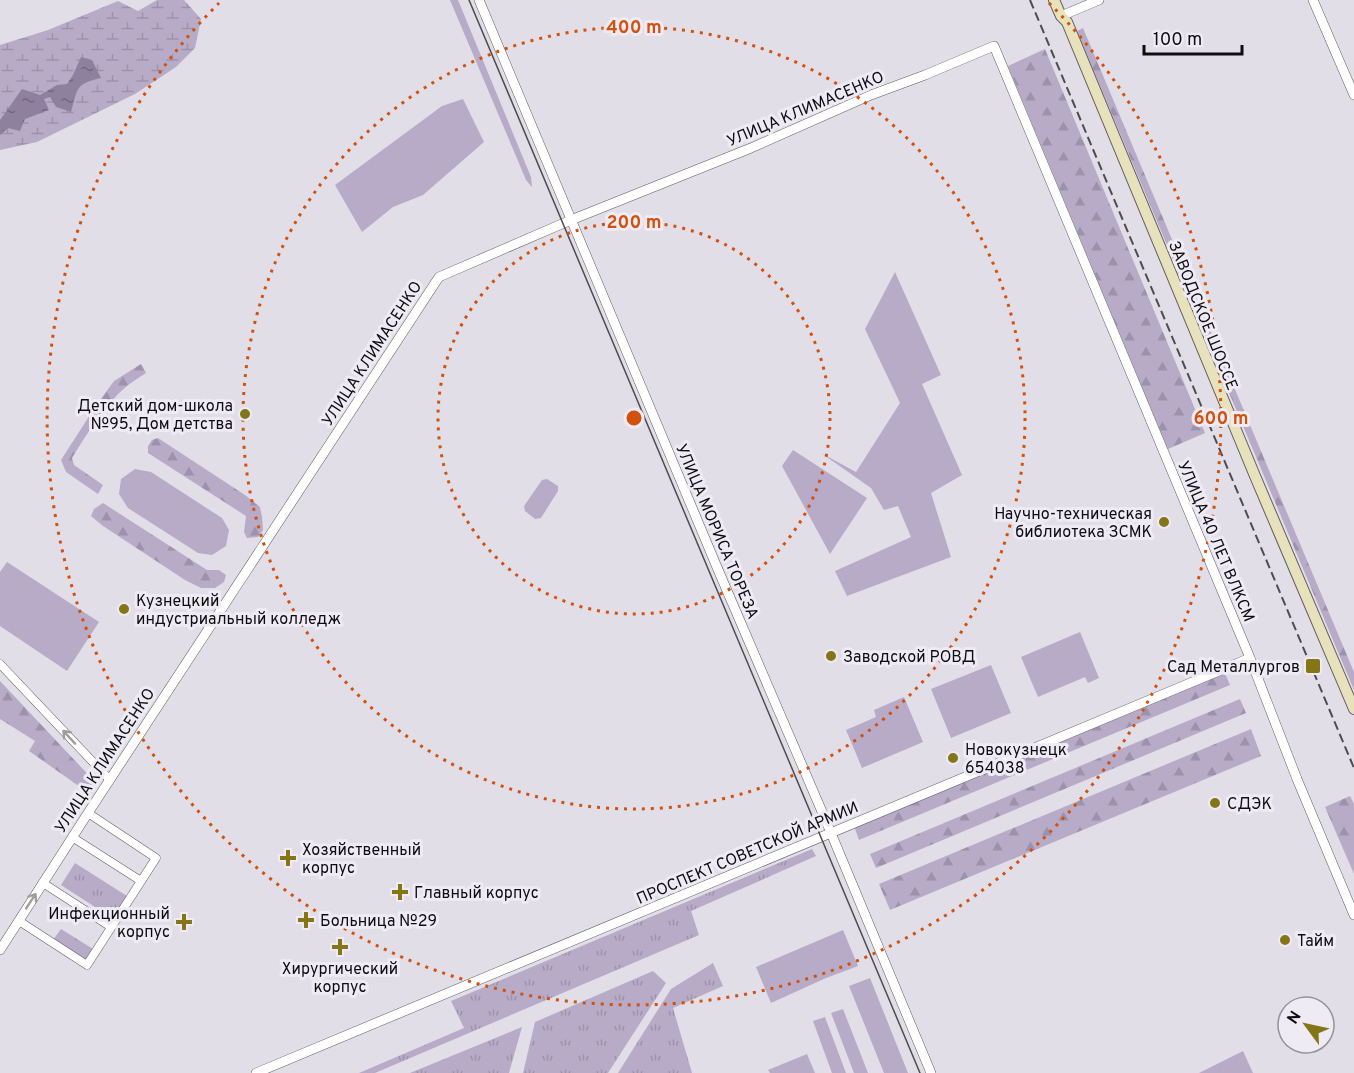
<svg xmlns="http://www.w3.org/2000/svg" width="1354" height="1073" viewBox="0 0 1354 1073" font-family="Overpass,sans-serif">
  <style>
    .green { fill: #b8abc8 }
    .forest { fill: url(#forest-firs) }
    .wetland { fill: url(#wetland-marsh) }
    .park { fill: url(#park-tufts) }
    .water { fill: url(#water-ripples) }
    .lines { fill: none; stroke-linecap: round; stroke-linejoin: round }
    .minor-casing { stroke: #605d64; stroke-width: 9 }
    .tertiary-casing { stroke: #605d64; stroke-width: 10 }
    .secondary-casing { stroke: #605d64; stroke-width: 12 }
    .minor { stroke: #fff; stroke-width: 8 }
    .tertiary { stroke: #fff; stroke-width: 9 }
    .secondary { stroke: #e8e2bc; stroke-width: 10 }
    .tram { stroke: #4e4c51; stroke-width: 1.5 }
    .rail { stroke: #4e4c51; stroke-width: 2; stroke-dasharray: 9 4.5; stroke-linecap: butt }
    .oneway { stroke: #9f9e9f }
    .ring { fill: none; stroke: #d2510c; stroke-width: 3; stroke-dasharray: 3 6 }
    .poi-dot { fill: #847517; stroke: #efebf4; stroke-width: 2 }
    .labels { text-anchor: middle; stroke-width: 6; stroke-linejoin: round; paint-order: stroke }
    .street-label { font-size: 16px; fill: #0e0d10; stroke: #efebf4 }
    .poi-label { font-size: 16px; fill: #0e0d10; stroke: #efebf4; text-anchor: start }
    .centre { fill: #d2510c; stroke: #efebf4; stroke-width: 3 }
    .ring-label { font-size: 18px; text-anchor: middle; font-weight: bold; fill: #d2510c; stroke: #efebf4; stroke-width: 6; stroke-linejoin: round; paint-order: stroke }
  </style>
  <defs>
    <pattern id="forest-firs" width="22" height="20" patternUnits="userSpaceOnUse" patternTransform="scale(1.5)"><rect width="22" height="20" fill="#b8abc8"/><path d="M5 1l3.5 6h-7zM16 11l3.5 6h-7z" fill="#9d92ab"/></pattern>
    <pattern id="wetland-marsh" width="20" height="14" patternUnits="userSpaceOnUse" patternTransform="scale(1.5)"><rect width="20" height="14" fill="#b8abc8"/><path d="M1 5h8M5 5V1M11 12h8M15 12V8" fill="none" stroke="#9d92ab"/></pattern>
    <pattern id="park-tufts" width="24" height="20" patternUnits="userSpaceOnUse" patternTransform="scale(1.5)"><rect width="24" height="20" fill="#b8abc8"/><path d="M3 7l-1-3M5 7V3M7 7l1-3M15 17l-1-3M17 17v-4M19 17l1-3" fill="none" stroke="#9d92ab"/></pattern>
    <pattern id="water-ripples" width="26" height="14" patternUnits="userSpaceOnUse" patternTransform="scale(1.5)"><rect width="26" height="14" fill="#8e809e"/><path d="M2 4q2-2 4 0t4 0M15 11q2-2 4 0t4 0" fill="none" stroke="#72677f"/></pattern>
  </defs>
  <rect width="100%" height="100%" fill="#e2dee7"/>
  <!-- green -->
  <path class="green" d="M450,0H458L531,177L532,187L526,180Z
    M463,99L484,142L423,195L393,207L362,232L335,185L442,106Z
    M895,272L941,375L922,384L962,475L931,493L951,557L847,596L835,571L911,537L898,506L884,510L871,488L821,453L856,472L900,403L865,329Z
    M793,450L867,498L830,554L782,466Z
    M135,469L151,472L222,518L229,530L226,546L212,555L198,553L128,508L119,494L121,479Z
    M547,479L558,486V491L541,518L535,519L525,511L524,506L542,480Z
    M7,562L99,622L67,671L0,626V572Z
    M1080,632L1099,678L1088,683L1085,677L1038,697L1021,657Z
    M991,665L1011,713L951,738L931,689Z
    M904,697L923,742L862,768L846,730L876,717L874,710Z
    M843,930L858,966L826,978L771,1003L756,967Z
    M870,978L908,1073H909H884L849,986Z
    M843,1009L868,1073H854L831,1013Z
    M825,1017L846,1073H832L813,1021Z
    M1243,1051L1253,1073H1199Z
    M807,1054L815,1073H770L768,1070Z"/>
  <!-- forest -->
  <path class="forest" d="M1083,28L1354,672V690L1077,31Z
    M1045,49L1205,433L1168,449L1008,66Z
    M141,364L146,373C140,377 133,381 127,386C104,405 87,434 72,458L74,465L103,485L98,494L66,472L61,460L95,407L114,381Z
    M158,438L245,495L260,507L262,517L263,530L258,537L247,538L244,532L246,516L148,453V446L152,440Z
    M103,503L207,570H219L226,575L224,582L215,588H201L185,580L103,526L91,516L94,509Z
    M1224,671L1230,685L859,840L854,826Z
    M0,681L97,784L88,798L83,789L29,751L35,741L0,719Z
    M1240,699L1246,713L876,868L870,854Z
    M1251,729L1261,756L890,910L879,884Z
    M1350,796L1354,804V874L1325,807Z"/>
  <!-- wetland -->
  <path class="wetland" d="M157,0H184L201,19L195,48L176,67L135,94L37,142L0,150V45L48,30L118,1L138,11Z"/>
  <!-- park -->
  <path class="park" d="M812,849L816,856L691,911L699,935L375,1073H359L464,1028L451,1001Z
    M75,863L127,896L112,918L61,885Z
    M61,929L93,949L85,961L53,940Z
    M713,963L723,986L673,1008L692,1073H618L671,989Z
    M653,971L666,983L608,1073H523L535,1022Z
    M522,1027L509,1073H410Z"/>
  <!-- water -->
  <path class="water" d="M81,57L92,60L101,78C75,84 78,88 71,112L56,107L50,97L44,99L49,110L25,119L20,131L8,128L0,135V120L22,89L40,95L57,85L67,84L73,75Z"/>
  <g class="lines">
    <!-- minor casing -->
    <g class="minor-casing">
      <path id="minor" d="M0,664L110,780
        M72,837L141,881
        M43,883L111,927
        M19,921L87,965L156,858L88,813"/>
    </g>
    <!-- tertiary casing -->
    <g class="tertiary-casing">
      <path id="tertiary" d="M479,0L719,572L826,821L931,1073
        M1313,0L1354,95
        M1061,16L1099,0
        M0,950L88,813L439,277L571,220L751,148L871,95L925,75L994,46L1250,658L1297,779L1354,915
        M256,1073L1250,658"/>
    </g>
    <!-- secondary casing -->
    <g class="secondary-casing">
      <path id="secondary" d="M1054,0L1061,16L1067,22L1255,476L1354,709"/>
    </g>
    <!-- minor -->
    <use href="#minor" class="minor"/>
    <!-- tertiary -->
    <use href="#tertiary" class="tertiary"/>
    <!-- secondary -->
    <use href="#secondary" class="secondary"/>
    <!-- tram -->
    <path class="tram" d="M469,0L920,1073"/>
    <!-- rail -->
    <path class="rail" d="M1030,0L1354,768"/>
  </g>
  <!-- one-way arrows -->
  <defs><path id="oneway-shaft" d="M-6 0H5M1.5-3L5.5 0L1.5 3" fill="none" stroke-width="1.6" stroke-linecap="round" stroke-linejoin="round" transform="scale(1.5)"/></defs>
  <g class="oneway">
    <use href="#oneway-shaft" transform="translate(69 737) rotate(-133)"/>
    <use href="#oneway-shaft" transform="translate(31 901) rotate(-57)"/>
  </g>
  <!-- distance rings -->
  <g class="ring">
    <circle cx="634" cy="418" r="196"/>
    <circle cx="634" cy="418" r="391"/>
    <path d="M1049 3A587 587 0 1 1 219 3"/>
  </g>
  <!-- markers -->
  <g class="poi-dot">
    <circle cx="245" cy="414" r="6"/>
    <circle cx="1164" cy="522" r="6"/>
    <circle cx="124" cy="609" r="6"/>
    <circle cx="831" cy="656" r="6"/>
    <rect x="1305" y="658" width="16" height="16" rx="3"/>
    <circle cx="953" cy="758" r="6"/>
    <circle cx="1215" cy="803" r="6"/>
    <path d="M285 849h6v6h6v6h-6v6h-6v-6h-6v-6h6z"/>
    <path d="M397 883h6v6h6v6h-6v6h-6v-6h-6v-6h6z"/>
    <path d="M303 911h6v6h6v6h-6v6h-6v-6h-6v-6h6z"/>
    <path d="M181 913h6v6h6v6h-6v6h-6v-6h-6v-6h6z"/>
    <circle cx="1285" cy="940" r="6"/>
    <path d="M337 938h6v6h6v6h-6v6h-6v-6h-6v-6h6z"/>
  </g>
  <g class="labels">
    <!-- street labels -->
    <g class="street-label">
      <text transform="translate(805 108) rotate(-23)" y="6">УЛИЦА КЛИМАСЕНКО</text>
      <text transform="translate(1204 315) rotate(68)" y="6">ЗАВОДСКОЕ ШОССЕ</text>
      <text transform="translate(371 353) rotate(-57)" y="6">УЛИЦА КЛИМАСЕНКО</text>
      <text transform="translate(718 531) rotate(67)" y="6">УЛИЦА МОРИСА ТОРЕЗА</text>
      <text transform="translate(1217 541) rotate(67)" y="6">УЛИЦА 40 ЛЕТ ВЛКСМ</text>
      <text transform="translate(104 760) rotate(-57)" y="6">УЛИЦА КЛИМАСЕНКО</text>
      <text transform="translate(747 852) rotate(-23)" y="6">ПРОСПЕКТ СОВЕТСКОЙ АРМИИ</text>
    </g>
    <!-- poi labels -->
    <g class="poi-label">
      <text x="233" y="411" text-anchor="end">Детский дом-школа<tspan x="233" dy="18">№95, Дом детства</tspan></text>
      <text x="1152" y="519" text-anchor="end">Научно-техническая<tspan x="1152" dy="18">библиотека ЗСМК</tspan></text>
      <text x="136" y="606">Кузнецкий<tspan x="136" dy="18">индустриальный колледж</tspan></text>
      <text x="843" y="662">Заводской РОВД</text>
      <text x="1300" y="672" text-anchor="end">Сад Металлургов</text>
      <text x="965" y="755">Новокузнецк<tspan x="965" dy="18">654038</tspan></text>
      <text x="1227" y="809">СДЭК</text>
      <text x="302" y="855">Хозяйственный<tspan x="302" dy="18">корпус</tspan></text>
      <text x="414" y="898">Главный корпус</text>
      <text x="170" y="919" text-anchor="end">Инфекционный<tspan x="170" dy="18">корпус</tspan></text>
      <text x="320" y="926">Больница №29</text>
      <text x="1297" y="946">Тайм</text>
      <text x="340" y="974" text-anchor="middle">Хирургический<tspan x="340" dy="18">корпус</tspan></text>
    </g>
  </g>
  <circle cx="634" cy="418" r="9" class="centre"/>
  <g class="ring-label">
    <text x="634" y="33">400 m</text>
    <text x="634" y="228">200 m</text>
    <text x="1221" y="424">600 m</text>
  </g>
  <!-- north arrow -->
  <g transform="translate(1306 1025) rotate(303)"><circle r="28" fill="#efebf4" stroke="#959299" stroke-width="1.5"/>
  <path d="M0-4.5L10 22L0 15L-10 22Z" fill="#847517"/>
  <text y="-9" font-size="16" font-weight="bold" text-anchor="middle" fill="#0e0d10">N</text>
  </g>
  <!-- scale -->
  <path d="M1144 45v9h98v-9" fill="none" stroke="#0e0d10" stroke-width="3"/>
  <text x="1153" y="45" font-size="18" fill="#0e0d10" stroke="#efebf4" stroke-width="4.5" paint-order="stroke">100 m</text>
</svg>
